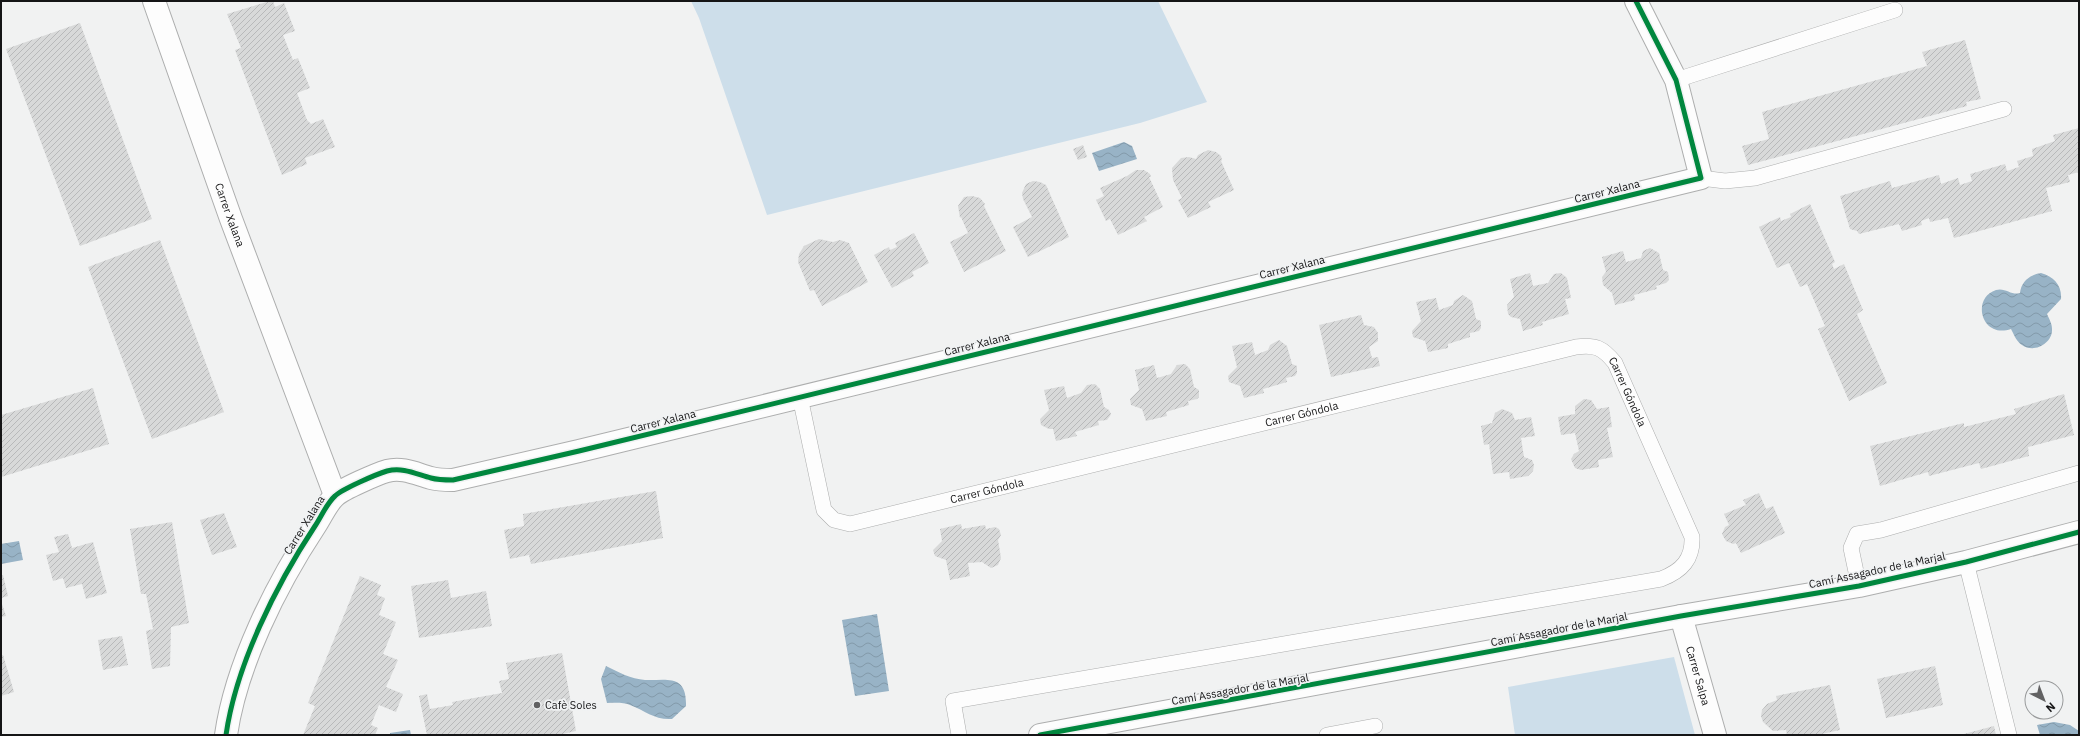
<svg xmlns="http://www.w3.org/2000/svg" width="2080" height="736" viewBox="0 0 2080 736" font-family="'IBM Plex Sans',sans-serif">
  <style>
    .green { fill: #cddeea }
    .water { fill: url(#water-waves) }
    .building { fill: url(#building-hatch) }
    .lines { fill: none; stroke-linecap: round; stroke-linejoin: round }
    .service-casing { stroke: #adaeae; stroke-width: 16 }
    .minor-casing { stroke: #adaeae; stroke-width: 24 }
    .service { stroke: #fdfdfd; stroke-width: 15 }
    .minor { stroke: #fdfdfd; stroke-width: 22 }
    .cycleway-casing { stroke: #f0f2f3; stroke-width: 8 }
    .cycleway { stroke: #00873e; stroke-width: 5 }
    .poi-dot { fill: #626263; stroke: #f0f2f3; stroke-width: 1.5 }
    .labels { text-anchor: middle; stroke-width: 3.5; stroke-linejoin: round; paint-order: stroke }
    .street-label { font-size: 11px; fill: #151516; stroke: #f0f2f3 }
    .poi-label { font-size: 11px; fill: #151516; stroke: #f0f2f3; text-anchor: start }
  </style>
  <defs>
    <pattern id="water-waves" width="16" height="10" patternUnits="userSpaceOnUse"><rect width="16" height="10" fill="#98b3c6"/><path d="M0 5q4-4 8 0t8 0" fill="none" stroke="#8299a9"/></pattern>
    <pattern id="building-hatch" width="6" height="6" patternUnits="userSpaceOnUse"><rect width="6" height="6" fill="#d8d9d9"/><path d="M-1 1l2-2M0 6l6-6M5 7l2-2" fill="none" stroke="#b8b9ba"/></pattern>
  </defs>
  <rect width="100%" height="100%" fill="#f1f2f2"/>
  <!-- green -->
  <path class="green" d="M691,1H1158L1207,102L1140,123L767,215L699,18Z
    M1674,657L1695,735H1515L1508,687Z"/>
  <!-- water -->
  <path class="water" d="M1124,142L1132,146L1137,159L1099,171L1092,153Z
    M2041,273C2054,277 2062,285 2061,299L2047,314C2049,319 2052,323 2052,329C2053,343 2034,354 2022,345C2017,342 2014,335 2011,329C1981,339 1971,298 1996,290C2005,287 2012,296 2020,293C2021,282 2029,275 2041,273Z
    M19,541L23,560L1,564V544Z
    M877,614L889,691L855,696L842,620Z
    M606,666C618,672 631,679 645,680C666,681 687,673 686,706L672,719C654,720 646,711 630,705C623,702 614,703 607,703L601,679Z
    M2054,722L2070,725L2079,731V735H2040L2037,725Z
    M410,730L411,735H390V733Z"/>
  <!-- building -->
  <path class="building" d="M270,1H273L275,7L284,3L295,31L283,35L293,60L298,58L310,88L297,93L307,120L311,124L323,119L335,147L305,158L307,164L282,175L235,50L241,48L227,14Z
    M80,23L152,219L80,246L6,49Z
    M1965,40L1981,99L1966,102L1967,106L1748,165L1742,146L1769,139L1762,112L1927,66L1922,52Z
    M2079,128V172L2068,175L2070,182L2046,188L2052,211L1954,238L1948,218L1930,222L1929,218L1921,221L1922,225L1902,231L1899,224L1859,234L1857,231L1850,229L1840,196L1890,181L1892,188L1939,175L1941,184L1958,178L1960,185L1972,181L1970,174L2005,164L2007,171L2019,167L2017,161L2033,156L2032,149L2055,141L2053,135Z
    M1083,145L1087,157L1078,160L1073,149Z
    M1208,150L1216,152L1221,156L1222,160L1221,161L1234,190L1208,202L1211,207L1188,218L1178,200L1182,198L1173,180L1172,168L1181,158L1189,157L1196,159L1198,155Z
    M1136,170H1144L1150,174L1151,177H1149L1163,207L1144,217L1147,221L1118,235L1110,219L1106,221L1096,200L1104,196L1100,188L1127,176Z
    M1033,181L1040,182L1046,185L1069,237L1028,257L1013,227L1032,217L1023,199L1022,193L1026,184Z
    M972,196L980,198L985,204L984,206L1006,251L964,272L950,242L968,233L961,217L960,218L958,206L964,197Z
    M1810,204L1835,262L1832,264L1834,269L1844,264L1863,310L1857,314L1887,383L1849,401L1818,329L1825,326L1807,284L1800,287L1789,263L1777,268L1759,227L1780,217L1781,221L1791,217L1790,214Z
    M914,233L929,263L912,272L914,276L892,288L874,255L889,247L890,250L897,247L895,243Z
    M819,239L833,242L840,240L849,243L868,282L822,306L814,290L810,291L798,262L799,254L804,246Z
    M160,240L224,412L152,439L88,267Z
    M1650,248L1659,253L1663,270L1668,272L1669,280L1666,283L1656,286L1657,289L1634,295L1635,300L1615,305L1612,293L1603,285L1602,277L1606,272L1602,257L1623,251L1626,262L1641,258L1643,251Z
    M1530,273L1533,286L1548,283L1554,274L1561,273L1567,278L1571,298L1565,299L1569,314L1542,322L1543,325L1523,331L1520,319L1511,317L1508,314L1507,305L1514,297L1510,279Z
    M1463,295L1472,301L1476,319L1481,321V328L1479,331L1470,333V337L1448,344V348L1428,352L1425,341L1413,337L1412,331L1421,321L1416,302L1436,298L1439,310L1453,305L1454,301Z
    M1361,315L1364,325L1374,327L1378,333V341L1369,347L1372,358L1378,357L1380,366L1331,377L1319,325Z
    M1279,340L1287,346L1292,364L1297,366V373L1295,376L1286,378L1287,382L1263,389L1264,393L1244,398L1240,386L1229,382L1228,376L1237,367L1232,346L1252,342L1255,355L1268,350L1270,345Z
    M1185,364L1190,369L1194,387L1199,390V397L1197,399L1188,401L1189,405L1166,412L1167,416L1146,421L1142,409L1131,405L1130,399L1139,390L1135,370L1154,365L1157,378L1171,374L1177,365Z
    M1095,384L1100,389L1104,407L1109,410L1111,414L1110,416L1107,420L1098,421L1099,425L1075,432L1077,436L1056,441L1053,429H1049L1041,425L1040,419L1049,410L1044,390L1064,386L1067,398L1081,393L1087,385Z
    M93,388L109,444L1,477V415Z
    M2064,394L2074,435L2028,447L2029,456L1981,469L1979,463L1929,476L1928,472L1880,486L1870,446L1964,423V427L2016,414L2014,409Z
    M1584,399L1591,400L1597,409L1609,407L1612,427L1607,428L1613,457L1598,460L1599,467L1581,470L1575,468L1571,459L1574,454L1579,451L1575,433L1561,435L1558,417L1575,414V406Z
    M1502,409L1512,413L1515,420L1531,417L1535,436L1521,438L1524,457L1532,460L1534,465L1533,471L1528,476L1510,479L1509,472L1493,474L1489,444L1484,445L1481,426L1492,423L1495,413Z
    M656,491L663,538L531,564L529,555L510,559L504,530L524,526L523,514Z
    M1759,493L1766,509L1773,506L1785,533L1741,553L1736,543L1733,544L1726,541L1722,534L1725,527L1729,525L1724,514L1746,505L1743,500Z
    M224,513L237,547L212,555L200,520Z
    M172,522L189,623L171,627L170,666L152,669L146,631L153,629L146,594H141L130,529Z
    M961,524L962,529L985,525L986,529L995,527L999,529L1001,535L998,540L1001,558L998,565L991,568L982,562L968,563L970,576L950,580L946,560L935,556L933,550L942,541L940,529Z
    M68,534L72,548L93,542L107,593L86,599L82,584L66,588L63,578L53,581L46,555L59,552L54,537Z
    M1,575H3L8,596L1,598Z
    M360,576L381,585L377,595L385,598L379,615L396,622L383,654L398,660L386,687L403,694L396,712L379,705L371,725L378,728L375,735H303L315,706L308,703Z
    M448,580L451,598L486,591L492,626L419,638L411,586Z
    M1,601L6,616L1,617Z
    M122,636L128,665L103,670L98,640Z
    M562,653L576,731L558,735H427L419,696L427,694L430,709L453,705L452,702L502,693L499,681L509,679L506,663Z
    M3,655L14,692L1,696V656Z
    M1935,666L1943,705L1886,718L1877,679Z
    M1830,685L1840,730L1817,735H1787L1786,730L1773,731L1763,722L1761,716L1762,710L1767,704L1777,700L1776,696Z
    M1994,726L1996,735H1960Z"/>
  <g class="lines">
    <!-- service casing -->
    <g class="service-casing">
      <g id="service">
        <path d="M1676,80L1895,10"/>
        <path d="M1701,178L1725,181L1755,178L2004,109"/>
        <path id="s1" d="M800,397L824,510L834,520L850,524L1576,347C1595,344 1603,348 1615,363L1692,537C1693,559 1682,571 1661,579L953,701L959,735"/>
        <path d="M1966,562L2009,735"/>
        <path d="M1859,586L1851,548L1857,534L1881,530L2079,473"/>
        <path d="M1327,735L1375,726"/>
      </g>
    </g>
    <!-- minor casing -->
    <g class="minor-casing">
      <g id="minor">
        <path id="s2" d="M154,1L231,219L335,495"/>
        <path id="s3" d="M1681,616L1715,735"/>
        <path d="M226,735C236,665 276,585 315,526C321,517 327,503 335,496C342,489 377,474 387,471C403,467 416,474 431,478C438,480 446,480 453,480L579,451L1701,178L1676,80L1636,1"/>
        <path d="M1040,735L1681,616L1859,586L1966,562L2079,532"/>
      </g>
    </g>
    <!-- service -->
    <use href="#service" class="service"/>
    <!-- minor -->
    <use href="#minor" class="minor"/>
    <!-- cycleway casing -->
    <g class="cycleway-casing">
      <path id="cycleway" d="M226,735C236,665 276,585 315,526C321,517 327,503 335,496C342,489 377,474 387,471C403,467 416,474 431,478C438,480 446,480 453,480L579,451L1701,178L1676,80L1636,1
        M1040,735L1681,616L1859,586L1966,562L2079,532"/>
    </g>
    <!-- cycleway -->
    <use href="#cycleway" class="cycleway"/>
  </g>
  <!-- markers -->
  <circle class="poi-dot" cx="537" cy="705" r="4"/>
  <g class="labels">
    <!-- street labels -->
    <g class="street-label">
      <text transform="translate(1607 191) rotate(-14)" y="4">Carrer Xalana</text>
      <text dy="4" stroke="none"><textPath href="#s2" startOffset="227">Carrer Xalana</textPath></text>
      <text transform="translate(1292 267) rotate(-14)" y="4">Carrer Xalana</text>
      <text transform="translate(977 344) rotate(-14)" y="4">Carrer Xalana</text>
      <text dy="4" stroke="none"><textPath href="#s1" startOffset="970">Carrer Góndola</textPath></text>
      <text dy="4" stroke="none"><textPath href="#s1" startOffset="611">Carrer Góndola</textPath></text>
      <text transform="translate(663 421) rotate(-14)" y="4">Carrer Xalana</text>
      <text dy="4" stroke="none"><textPath href="#s1" startOffset="287">Carrer Góndola</textPath></text>
      <text transform="translate(304 525) rotate(-58)" y="4">Carrer Xalana</text>
      <text transform="translate(1877 570) rotate(-12)" y="4">Camí Assagador de la Marjal</text>
      <text transform="translate(1559 629) rotate(-11)" y="4">Camí Assagador de la Marjal</text>
      <text dy="4" stroke="none"><textPath href="#s3" startOffset="62">Carrer Salpa</textPath></text>
      <text transform="translate(1240 689) rotate(-10)" y="4">Camí Assagador de la Marjal</text>
    </g>
    <!-- poi labels -->
    <g class="poi-label">
      <text x="545" y="709">Cafè Soles</text>
    </g>
  </g>
  <!-- border -->
  <rect width="2080" height="736" fill="none" stroke="#151516" stroke-width="4"/>
  <!-- north arrow -->
  <g transform="translate(2044 700) rotate(138)"><circle r="19" fill="#f0f2f3" stroke="#989a9b"/>
  <path d="M0-3L7 15L0 10L-7 15Z" fill="#626263"/>
  <text y="-6" font-size="11" font-weight="bold" text-anchor="middle" fill="#151516">N</text>
  </g>
</svg>
